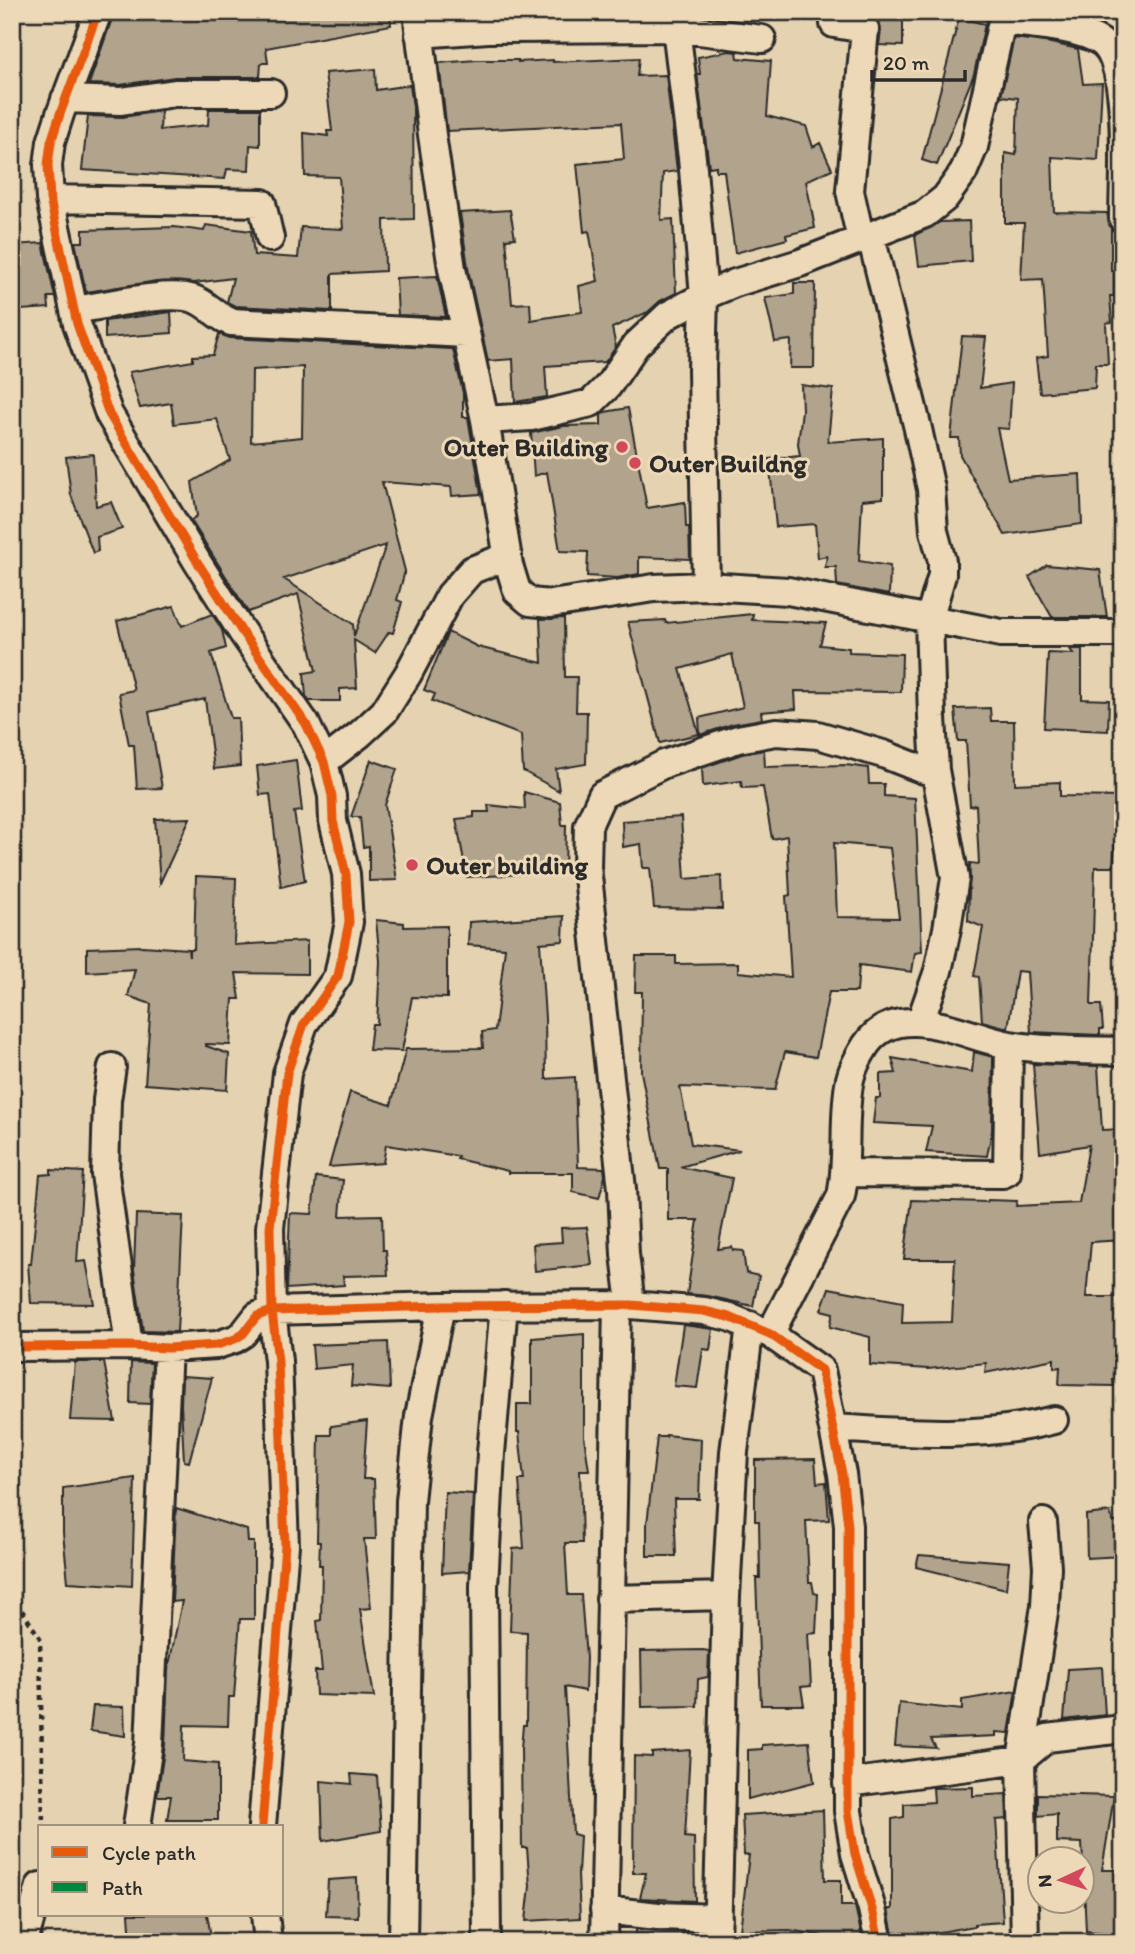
<svg xmlns="http://www.w3.org/2000/svg" width="1135" height="1954" viewBox="0 0 1135 1954" font-family="Itim,sans-serif">
  <style>
    .building { fill: #b1a38c; stroke: #2b2b2b; stroke-width: 2; fill-rule: evenodd }
    .lines { fill: none; stroke-linecap: round; stroke-linejoin: round }
    .minor-casing { stroke: #2b2b2b; stroke-width: 32 }
    .path { stroke: #2b2b2b; stroke-width: 4.5; stroke-dasharray: 5 5; stroke-linecap: butt }
    .minor { stroke: #edd9b7; stroke-width: 26 }
    .quiet { stroke: #00873e; stroke-width: 7; stroke-dasharray: 14 7; stroke-linecap: butt }
    .cycleway-casing { stroke: #edd9b7; stroke-width: 13 }
    .cycleway { stroke: #e8590c; stroke-width: 9 }
    .poi-dot { fill: #d1495b; stroke: #edd9b7; stroke-width: 2.5 }
    .labels { text-anchor: middle; stroke-width: 6; stroke-linejoin: round; paint-order: stroke }
    .poi-label { font-size: 26px; font-weight: bold; fill: #2b2b2b; stroke: #edd9b7; text-anchor: start }
  </style>
  <rect width="100%" height="100%" fill="#e5d2b1"/>
  <filter id="ink" filterUnits="userSpaceOnUse"><feTurbulence type="fractalNoise" baseFrequency=".0143" numOctaves="2"/><feDisplacementMap in="SourceGraphic" scale="14" xChannelSelector="R" yChannelSelector="G"/><feConvolveMatrix kernelMatrix="1 2 1 2 8 2 1 2 1" color-interpolation-filters="sRGB"/></filter>
  <g filter="url(#ink)">
    <!-- building -->
    <path class="building" d="M153,12H390L391,25L266,48L268,63H261L260,77H175L120,85L89,84L113,16L152,18Z
      M878,12H903V46L879,45L881,30L877,20Z
      M959,18L985,24L974,74L937,165L922,160Z
      M1014,38L1051,43L1078,49L1083,84L1102,83L1098,160L1052,157L1054,212L1107,213L1111,229V271H1114V296H1110L1112,322L1106,323L1108,364H1096L1095,388L1040,393L1036,358L1048,356L1043,279L1021,280L1024,223H1005V153L1016,155L1018,98L1001,96Z
      M729,51L737,52L738,58L771,61L767,116L806,126L813,147L820,143L832,169L806,181L815,228L786,235L787,239L735,253L724,171H716V166L709,167L697,74H700L698,57Z
      M639,58L637,76L666,75L677,171L663,173L661,220L673,219L676,293L660,301L648,312L612,328L616,347L605,362L545,366L547,397L515,402L513,359L488,361L469,274L460,213L510,210L515,238L506,239L512,304L530,303L531,320L582,312L579,286L598,281L589,231L584,232L577,164L624,159L621,123L447,131L439,63L477,60H518V62L553,60V62Z
      M375,69L376,90L410,85L413,107L414,219L384,220L385,271L332,274V311L235,306L227,302L233,278L194,283L151,282L86,292L75,242H83V230L174,227L204,231L206,225L251,231L254,255L298,258L301,227L343,229L339,177L305,176L304,133L328,136L327,131H332L325,73Z
      M209,109H260V146L250,145L249,170L227,169L225,179L82,170L88,116L123,117L161,111L160,130L208,125Z
      M969,221L971,261L919,266L915,235L940,222Z
      M43,243L55,297H48L49,308L21,310L18,269L12,270V245Z
      M437,276L446,317L398,315L396,278Z
      M794,283H815L814,368H790L791,340L775,342L765,298L794,294Z
      M171,312L172,333L105,338V321Z
      M219,334L230,338L453,349L463,393V417H468L481,494L452,496L451,487L382,482L405,571L397,600L402,602L393,633L389,632L375,653L354,640L357,688L340,689V701H309L306,696L304,673L316,671L298,594L248,612L192,522L191,520L197,516L192,482L230,460L217,419L174,424L171,403L140,408L129,372L193,361V356L213,355ZM303,367L302,437L251,442L252,370ZM386,545L354,636L353,624L284,579Z
      M962,336L986,337L980,388L1012,383L1009,429L997,428L1008,479L1080,474L1082,524L1005,535L960,455L959,438H951Z
      M801,385L833,389L828,442L883,438V498L862,500L859,561L890,566L889,595L837,585L836,567H825L827,556L818,558L815,524L776,527L769,459L800,456L798,444L802,410Z
      M628,408L647,508L685,502L686,527H689L690,559L639,557V574L617,578L587,576L588,552L560,551L547,472L534,476L531,433L564,426L601,425V415L605,412Z
      M93,454L96,506L111,502L122,529L97,537L98,551L93,553L71,495L66,457Z
      M1047,565L1100,570L1107,617H1052L1029,577Z
      M174,606L182,626L212,614L222,630L226,648L211,653L231,718H238L240,766L214,769L205,699L149,712L162,788L137,789L134,745H129L119,693L134,690L117,621Z
      M753,614L752,620L826,623L820,645L849,648V652L902,654L901,692L795,691L796,709L761,712L762,719L733,724L700,735L699,718L743,707L732,654L680,669L699,734L660,743L628,622L665,620L666,623Z
      M564,618L565,677H577L576,712H587L586,764L556,769L559,791L523,771L521,735L432,701L435,694L424,690L448,632L478,647L542,663L540,619Z
      M1070,649H1082V699L1109,700L1108,731L1044,728L1048,653L1073,654Z
      M990,708L991,721H1014L1015,784L1060,782V796L1123,797V836H1116L1113,867H1095L1091,1005H1101L1103,1029H1100V1035L1031,1032L1027,972L1017,971L1008,1028L982,1021L979,977L974,976L983,927L968,921L970,863L979,864L976,805L970,806L966,741H958L955,709Z
      M764,750L765,767L846,765L868,768L869,784H884V796L915,798L922,952L915,953L912,972L859,965L857,992H829L816,1057L785,1052L775,1090L680,1087L691,1144L740,1150L680,1167L732,1178L718,1249L732,1247L733,1250L743,1251L746,1273L759,1276L753,1306L708,1296L687,1294L698,1220H668V1169H660L641,1072L642,992H635L636,956H676V964L738,963V972L791,977L786,896L790,895L787,836L772,839L763,787L742,788L741,781L703,786L702,768L742,754ZM834,843L890,848L899,918L837,917Z
      M296,760L302,811L294,812L305,881L281,887L270,794L260,795L257,766Z
      M371,760L397,769L385,805L397,880L369,881V846L363,847L360,817H351Z
      M524,792L560,802L562,825H566L565,872L467,877L456,819L474,817V812H489L488,805L525,809Z
      M681,817L685,879L721,876L722,909L654,908L650,868H643L641,844L623,847L622,821Z
      M190,818L160,883L155,819Z
      M196,876L236,878L234,945L307,941V974L236,973L240,999H233L230,1045L206,1044V1046L229,1054L227,1090L145,1084L151,1004L128,996L135,969L87,972V948L142,946L188,949L189,956V949H194Z
      M564,916L563,941L540,943L545,1018L546,1079L575,1077L578,1167L604,1168L605,1176L599,1198L573,1192V1173H508V1171L457,1159L458,1156L386,1145L383,1163L329,1167L350,1092L391,1105L406,1049L483,1048L482,1032L495,1030L505,948L468,945L469,922Z
      M376,920L404,923V927L447,926V998L412,997L402,1051L369,1050L372,1024H377L380,961Z
      M974,1052L993,1057L992,1131L987,1156L926,1152L932,1126L873,1123L876,1098H880V1074L896,1073L892,1058L972,1072Z
      M1033,1064L1098,1066L1102,1130L1123,1129V1240L1091,1242L1086,1297H1123V1346H1119L1120,1380H1113L1114,1386L1059,1385L1060,1367L1054,1368V1359L985,1373L986,1363L928,1369L870,1365V1337L830,1327L833,1313L821,1310L829,1288L903,1302L902,1323L952,1322L955,1259H904L912,1200L987,1202L988,1200L1017,1201L1016,1206L1079,1203L1089,1145L1040,1153Z
      M51,1170L83,1172L77,1262L86,1261L94,1304L31,1303L28,1264H31L40,1175L51,1174Z
      M316,1177L343,1180L340,1216L382,1215L383,1250H386L388,1275L343,1276L344,1285L287,1289L290,1213L312,1214Z
      M136,1214L183,1216L177,1332L143,1331L134,1270Z
      M587,1227L592,1265L535,1271L533,1244L562,1242L561,1228Z
      M683,1325L713,1329L710,1350L703,1349L697,1388L674,1386Z
      M584,1334V1437L589,1470H580L582,1543H565L568,1595H581L586,1658L585,1691L565,1687L573,1834L580,1836L578,1875L580,1918L526,1921L530,1886L527,1848H522L521,1748L523,1725H526L527,1632L510,1631L513,1549L524,1548L519,1480H524L519,1432H517V1404H532V1338Z
      M388,1342L390,1389L351,1386L353,1365L314,1369L312,1345Z
      M75,1362H104L115,1421L70,1420Z
      M131,1362L152,1363L150,1404L130,1403Z
      M182,1376L212,1378L189,1462L184,1461L181,1405Z
      M367,1421L363,1479H374L376,1539H364L371,1608L360,1609L374,1697L316,1695L315,1671H322L317,1621L321,1620L322,1565H319L320,1542H317L319,1435H331V1426Z
      M666,1435L701,1439L699,1499H674L676,1556H647V1524L657,1437H666Z
      M815,1459L817,1483L826,1482L829,1520L806,1521L809,1582H812L814,1593L818,1594L816,1633L808,1634L811,1686L801,1687L804,1705H761L756,1578H760L759,1521H755V1460Z
      M135,1478L132,1586L68,1582L63,1533V1488Z
      M445,1492L473,1494L469,1571L442,1573Z
      M176,1508L247,1530L248,1542H254V1619H240L234,1697H229L228,1726L184,1725L183,1761L218,1764V1820H167L171,1796H157L165,1745L168,1670L182,1601L172,1602Z
      M1110,1512L1113,1522L1123,1521V1556L1087,1558L1086,1515Z
      M919,1555L1009,1562L1006,1589L916,1567Z
      M703,1650L709,1651L708,1677L698,1679L697,1706L642,1707L641,1651Z
      M1102,1667L1105,1715L1064,1720L1068,1669Z
      M1016,1691L1009,1733L996,1732V1736L931,1739L936,1748L895,1746L899,1703L962,1710V1700Z
      M93,1706L124,1707L125,1736L90,1731Z
      M809,1742L814,1782L748,1799V1750L762,1749V1745Z
      M690,1750L685,1837L694,1838L695,1901L640,1898L646,1873H633L634,1756L652,1757V1753Z
      M351,1774L377,1776L381,1831L323,1841L321,1781L352,1784Z
      M973,1787V1796L1006,1794L1007,1819L996,1820L1003,1922L975,1924V1926L894,1940L888,1909H892V1819L904,1817V1804L934,1802L933,1788Z
      M1038,1794L1114,1796L1102,1870H1123V1935L1086,1931L1082,1843L1057,1842V1814L1038,1816Z
      M823,1810L825,1880H841V1906H855L863,1942H830L829,1937L790,1930L740,1931L749,1855H744L742,1815Z
      M357,1878L358,1917L326,1916L328,1880Z
      M129,1914H207L212,1942H131Z
      M636,1929L696,1933L697,1942H636Z"/>
    <g class="lines">
      <!-- minor casing -->
      <g class="minor-casing">
        <path id="minor" d="M98,12L60,114L51,142L48,165L50,199L77,324L109,414L198,563L242,632L306,724L324,762L332,796L333,821L346,874L349,922L338,976L304,1024L287,1073L270,1228L272,1311L278,1361L285,1545L262,1826
          M417,12L432,135L452,269L485,420L509,565L517,591L530,602L551,604L654,588L706,586L788,591L1001,633H1123
          M1002,21C1031,25 1077,26 1101,42C1132,63 1123,182 1123,219
          M834,24L865,29L850,191L861,240
          M676,28L692,158L704,296L702,370L706,586
          M419,34L488,29L676,28L762,39
          M65,99L121,101L175,93H271
          M50,199L262,203L270,238
          M871,236L918,429L931,489L934,531L942,561V575L929,619L932,717L935,770L955,878L947,929L938,971L920,1022
          M74,310C103,306 168,290 194,299C208,304 217,317 231,322L466,334
          M485,420L531,417L591,403L608,386L636,345L668,315L704,296L735,283L800,263L925,214L945,198L963,173L974,147L1004,12
          M324,762L360,734L384,712L408,674L450,595L472,570L508,556
          M112,1067L107,1100L105,1174L129,1346
          M846,1173L1003,1174L1007,1172L1009,1045
          M631,1305L625,1254L622,1189L587,867L588,826L602,795L664,764L738,739L776,732L818,735L883,754L924,770H935
          M770,1334L841,1196C849,1158 842,1117 850,1079C853,1066 859,1056 866,1045C899,997 967,1038 1010,1045C1047,1051 1085,1050 1123,1051
          M17,1347L129,1346L168,1348L217,1345L235,1339L243,1334L257,1316L272,1311L441,1306L631,1305L704,1311L729,1317L770,1334L821,1370L842,1474L848,1526V1811L855,1854L872,1909L879,1942
          M833,1428C907,1433 981,1439 1054,1420
          M610,1599L726,1596
          M847,1783L1021,1760L1047,1738L1123,1729
          M137,1826L149,1744L168,1348
          M604,1910L658,1916L718,1918
          M265,1914L268,1942
          M24,1942L40,1886
          M403,1942L410,1501L419,1416L441,1306
          M487,1942L484,1586L491,1453L504,1305
          M604,1942L617,1306
          M717,1942L726,1596L734,1452L750,1325
          M1025,1942L1021,1760L1045,1606L1047,1567L1043,1522"/>
      </g>
      <!-- path -->
      <path class="path" d="M12,1537L18,1507L12,1374
        M12,1572L19,1606L40,1638L43,1826"/>
      <!-- minor -->
      <use href="#minor" class="minor"/>
      <!-- quiet -->
      <path class="quiet" d="M1118,70L1123,47"/>
      <!-- cycleway casing -->
      <g class="cycleway-casing">
        <path id="cycleway" d="M98,12L60,114L51,142L48,165L50,199L77,324L109,414L198,563L242,632L306,724L324,762L332,796L333,821L346,874L349,922L338,976L304,1024L287,1073L270,1228L272,1311L278,1361L285,1545L262,1826
          M17,1347L129,1346L168,1348L217,1345L235,1339L243,1334L257,1316L272,1311L441,1306L631,1305L704,1311L729,1317L770,1334L821,1370L842,1474L848,1526V1811L855,1854L872,1909L879,1942"/>
      </g>
      <!-- cycleway -->
      <use href="#cycleway" class="cycleway"/>
    </g>
  </g>
  <!-- markers -->
  <g class="poi-dot">
    <circle cx="622" cy="447" r="7"/>
    <circle cx="635" cy="463" r="7"/>
    <circle cx="412" cy="865" r="7"/>
  </g>
  <g class="labels">
    <!-- poi labels -->
    <g class="poi-label">
      <text x="608" y="456" text-anchor="end">Outer Building</text>
      <text x="649" y="472">Outer Buildng</text>
      <text x="426" y="874">Outer building</text>
    </g>
  </g>
  <!-- margin -->
  <rect width="1135" height="1954" fill="none" stroke="#edd9b7" stroke-width="42"/>
  <rect x="21" y="21" width="1093" height="1912" fill="none" stroke="#2b2b2b" stroke-width="2.5" filter="url(#ink)"/>
  <!-- legend -->
  <rect x="38" y="1825" width="245" height="91" fill="#edd9b7" stroke="#9f937f" stroke-width="2"/>
  <rect x="52" y="1847" width="35" height="10" fill="#e8590c" stroke="#9f937f" stroke-width="2"/>
  <text x="102" y="1860" font-size="21" fill="#2b2b2b">Cycle path</text>
  <rect x="52" y="1882" width="35" height="10" fill="#00873e" stroke="#9f937f" stroke-width="2"/>
  <text x="102" y="1895" font-size="21" fill="#2b2b2b">Path</text>
  <!-- north arrow -->
  <g transform="translate(1061 1880) rotate(266)"><circle r="33" fill="#edd9b7" stroke="#9f937f" stroke-width="2"/>
  <path d="M0-5L12 26L0 18L-12 26Z" fill="#d1495b"/>
  <text y="-10" font-size="19" font-weight="bold" text-anchor="middle" fill="#2b2b2b">N</text>
  </g>
  <!-- scale -->
  <path d="M872 70v10h93v-10" fill="none" stroke="#2b2b2b" stroke-width="3.5"/>
  <text x="883" y="70" font-size="21" fill="#2b2b2b" stroke="#edd9b7" stroke-width="5" paint-order="stroke">20 m</text>
</svg>
